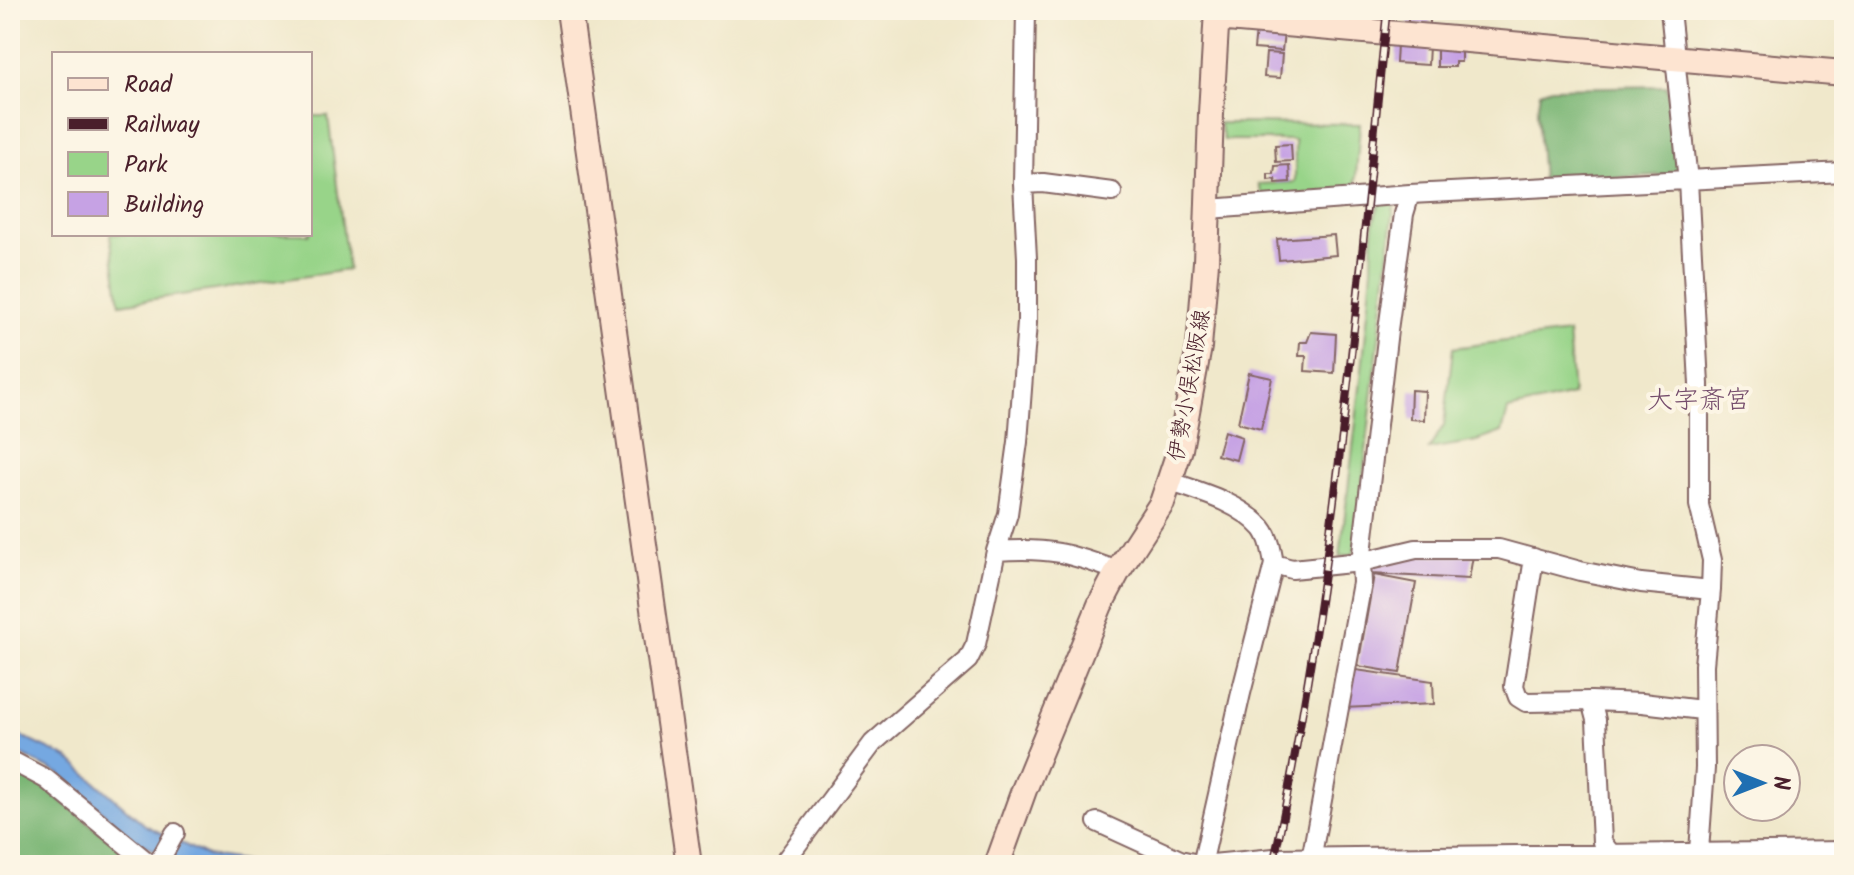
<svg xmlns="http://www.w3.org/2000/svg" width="1854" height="875" viewBox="0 0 1854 875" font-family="Kalam,'Klee One',sans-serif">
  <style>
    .green { fill: #98d489; stroke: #717a5a; stroke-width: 2 }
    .forest { fill: #7ab675; stroke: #626a50; stroke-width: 2 }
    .water { fill: #75a8e1; stroke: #606486; stroke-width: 2 }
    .building { fill: #c6a2e4 }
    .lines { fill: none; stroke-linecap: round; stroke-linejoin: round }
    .street-casing { stroke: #846563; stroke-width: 22 }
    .secondary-casing { stroke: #846563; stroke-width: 28 }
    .street { stroke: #fff; stroke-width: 18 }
    .secondary { stroke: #fde4d1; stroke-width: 24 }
    .rail-casing { stroke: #4a1f2b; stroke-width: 8 }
    .rail { stroke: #fcf5e5; stroke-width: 5; stroke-dasharray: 15; stroke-linecap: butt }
    .labels { text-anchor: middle; stroke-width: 8; stroke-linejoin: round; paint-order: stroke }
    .street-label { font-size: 22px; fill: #4a1f2b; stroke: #fcf5e5 }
    .quarter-label { font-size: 26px; fill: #754d6c; stroke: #fcf5e5 }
  </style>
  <rect width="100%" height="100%" fill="#fcf5e5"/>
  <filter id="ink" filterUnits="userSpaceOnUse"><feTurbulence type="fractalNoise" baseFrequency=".0125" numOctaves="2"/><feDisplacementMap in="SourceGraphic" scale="16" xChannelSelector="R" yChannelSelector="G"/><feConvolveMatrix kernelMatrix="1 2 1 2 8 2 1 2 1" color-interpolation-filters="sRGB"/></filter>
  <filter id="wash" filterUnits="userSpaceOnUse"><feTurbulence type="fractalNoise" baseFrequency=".006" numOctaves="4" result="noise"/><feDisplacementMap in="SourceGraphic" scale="32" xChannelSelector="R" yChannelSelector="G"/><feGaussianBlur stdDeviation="1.8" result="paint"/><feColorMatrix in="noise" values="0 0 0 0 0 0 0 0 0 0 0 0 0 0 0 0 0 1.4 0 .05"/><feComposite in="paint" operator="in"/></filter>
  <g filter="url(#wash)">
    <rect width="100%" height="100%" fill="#f0e8cb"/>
    <!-- green -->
    <path class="green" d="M310,116H328L348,270L120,304L110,234H310Z
      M1219,123L1360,124L1355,189L1264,199L1258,184L1295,182V140H1224Z
      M1382,202H1393L1394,206L1355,548L1353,554L1340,557C1351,461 1364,365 1372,268C1373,250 1370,216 1382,202Z
      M1568,333L1573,395L1508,410L1502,432L1477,441L1429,449L1444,425L1453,348Z"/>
    <!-- forest -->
    <path class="forest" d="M1667,86L1683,174L1542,181L1537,111L1540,92L1551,88Z
      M10,769L48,790L141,865H10Z"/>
    <!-- water -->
    <path class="water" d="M10,731L68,758L145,825L207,856L269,865L460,854L551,865H181L134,840L60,774L10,749Z"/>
    <g id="blocks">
      <!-- building -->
      <path class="building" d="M1408,10H1430V24L1408,23Z
        M1256,30L1284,32L1282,51L1254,49Z
        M1397,44L1429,46L1428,65L1396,63Z
        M1437,45H1461V62H1455V67H1437Z
        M1266,53L1282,54L1280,78L1264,77Z
        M1291,144L1292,161L1276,162L1275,145Z
        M1289,165L1290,182L1276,183L1275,179L1268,180V174H1274L1275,166Z
        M1334,235L1336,255L1279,260L1277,239Z
        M1311,332L1336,334L1334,373L1305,371L1306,356H1299L1300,342H1307Z
        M1249,373L1272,378L1261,429L1238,423Z
        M1411,390L1425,391L1424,420L1410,419Z
        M1224,431L1242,437L1236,460L1217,455Z
        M1419,556H1473L1469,579L1371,574L1370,567Z
        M1374,575L1416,583L1400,673L1358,666Z
        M1349,669L1433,681L1434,704L1343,708Z"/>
    </g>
  </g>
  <g filter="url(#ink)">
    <use href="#blocks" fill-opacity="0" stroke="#846563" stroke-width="2"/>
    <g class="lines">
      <!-- street casing -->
      <g class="street-casing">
        <path id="street" d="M1670,10L1688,181L1699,384V505L1712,560L1711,590L1704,665L1705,768L1698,865
          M1023,184L1043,183L1112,192
          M1209,209L1410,194L1844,172
          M1171,482C1201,492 1240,503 1262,528C1270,538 1272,552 1274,564L1292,569L1361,562L1416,549H1499L1580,571L1641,583L1711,590
          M996,551C1048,547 1069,553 1118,571
          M1534,558L1514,686L1518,697L1526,702L1591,701
          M10,760L46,779L151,865
          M1097,822L1180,860L1202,865L1274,858L1844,851
          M1611,862V854L1602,842L1596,720L1591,701L1642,703L1702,710
          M157,865L175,833
          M782,865L873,743L968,660L976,644L996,551L1008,514L1018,442L1027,323V258L1023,184L1026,10
          M1202,865L1241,693L1274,564
          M1310,865L1362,583L1361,562L1388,330L1404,214L1410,194"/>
      </g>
      <!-- secondary casing -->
      <g class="secondary-casing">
        <path id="secondary" d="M569,10L689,865
          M1216,18L1844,73
          M997,865L1024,790L1100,605L1118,571L1162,503L1180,449L1199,347L1206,262L1211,113L1217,10"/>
      </g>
      <!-- street -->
      <use href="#street" class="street"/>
      <!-- secondary -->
      <use href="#secondary" class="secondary"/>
      <!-- rail casing -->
      <g class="rail-casing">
        <path id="rail" d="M1273,865C1334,583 1357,296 1387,10"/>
      </g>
      <!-- rail -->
      <use href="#rail" class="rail"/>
    </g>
  </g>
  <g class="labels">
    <!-- street labels -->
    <g class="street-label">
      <text transform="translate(1188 385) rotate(-80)" y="8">伊勢小俣松阪線</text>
    </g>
    <!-- quarter labels -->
    <g class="quarter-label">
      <text x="1699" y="408">大字斎宮</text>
    </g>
  </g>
  <!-- margin -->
  <rect width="1854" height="875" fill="none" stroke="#fcf5e5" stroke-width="40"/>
  <!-- legend -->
  <rect x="52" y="52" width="260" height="184" fill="#fcf5e5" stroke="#b59f9b" stroke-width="2"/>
  <rect x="68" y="78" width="40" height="12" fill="#fde4d1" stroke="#b59f9b" stroke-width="2"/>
  <text x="124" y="92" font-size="24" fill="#4a1f2b">Road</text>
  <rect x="68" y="118" width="40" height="12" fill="#4a1f2b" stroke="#b59f9b" stroke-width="2"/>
  <text x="124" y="132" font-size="24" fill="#4a1f2b">Railway</text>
  <rect x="68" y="152" width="40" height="24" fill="#98d489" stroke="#b59f9b" stroke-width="2"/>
  <text x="124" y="172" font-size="24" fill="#4a1f2b">Park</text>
  <rect x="68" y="192" width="40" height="24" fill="#c6a2e4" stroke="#b59f9b" stroke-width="2"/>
  <text x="124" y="212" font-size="24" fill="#4a1f2b">Building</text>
  <!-- north arrow -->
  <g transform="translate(1762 783) rotate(90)"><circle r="38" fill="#fcf5e5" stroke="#b59f9b" stroke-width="2"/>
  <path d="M0-6L14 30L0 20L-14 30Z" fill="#1f6fb2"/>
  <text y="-12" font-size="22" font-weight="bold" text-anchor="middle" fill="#4a1f2b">N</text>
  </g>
</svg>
